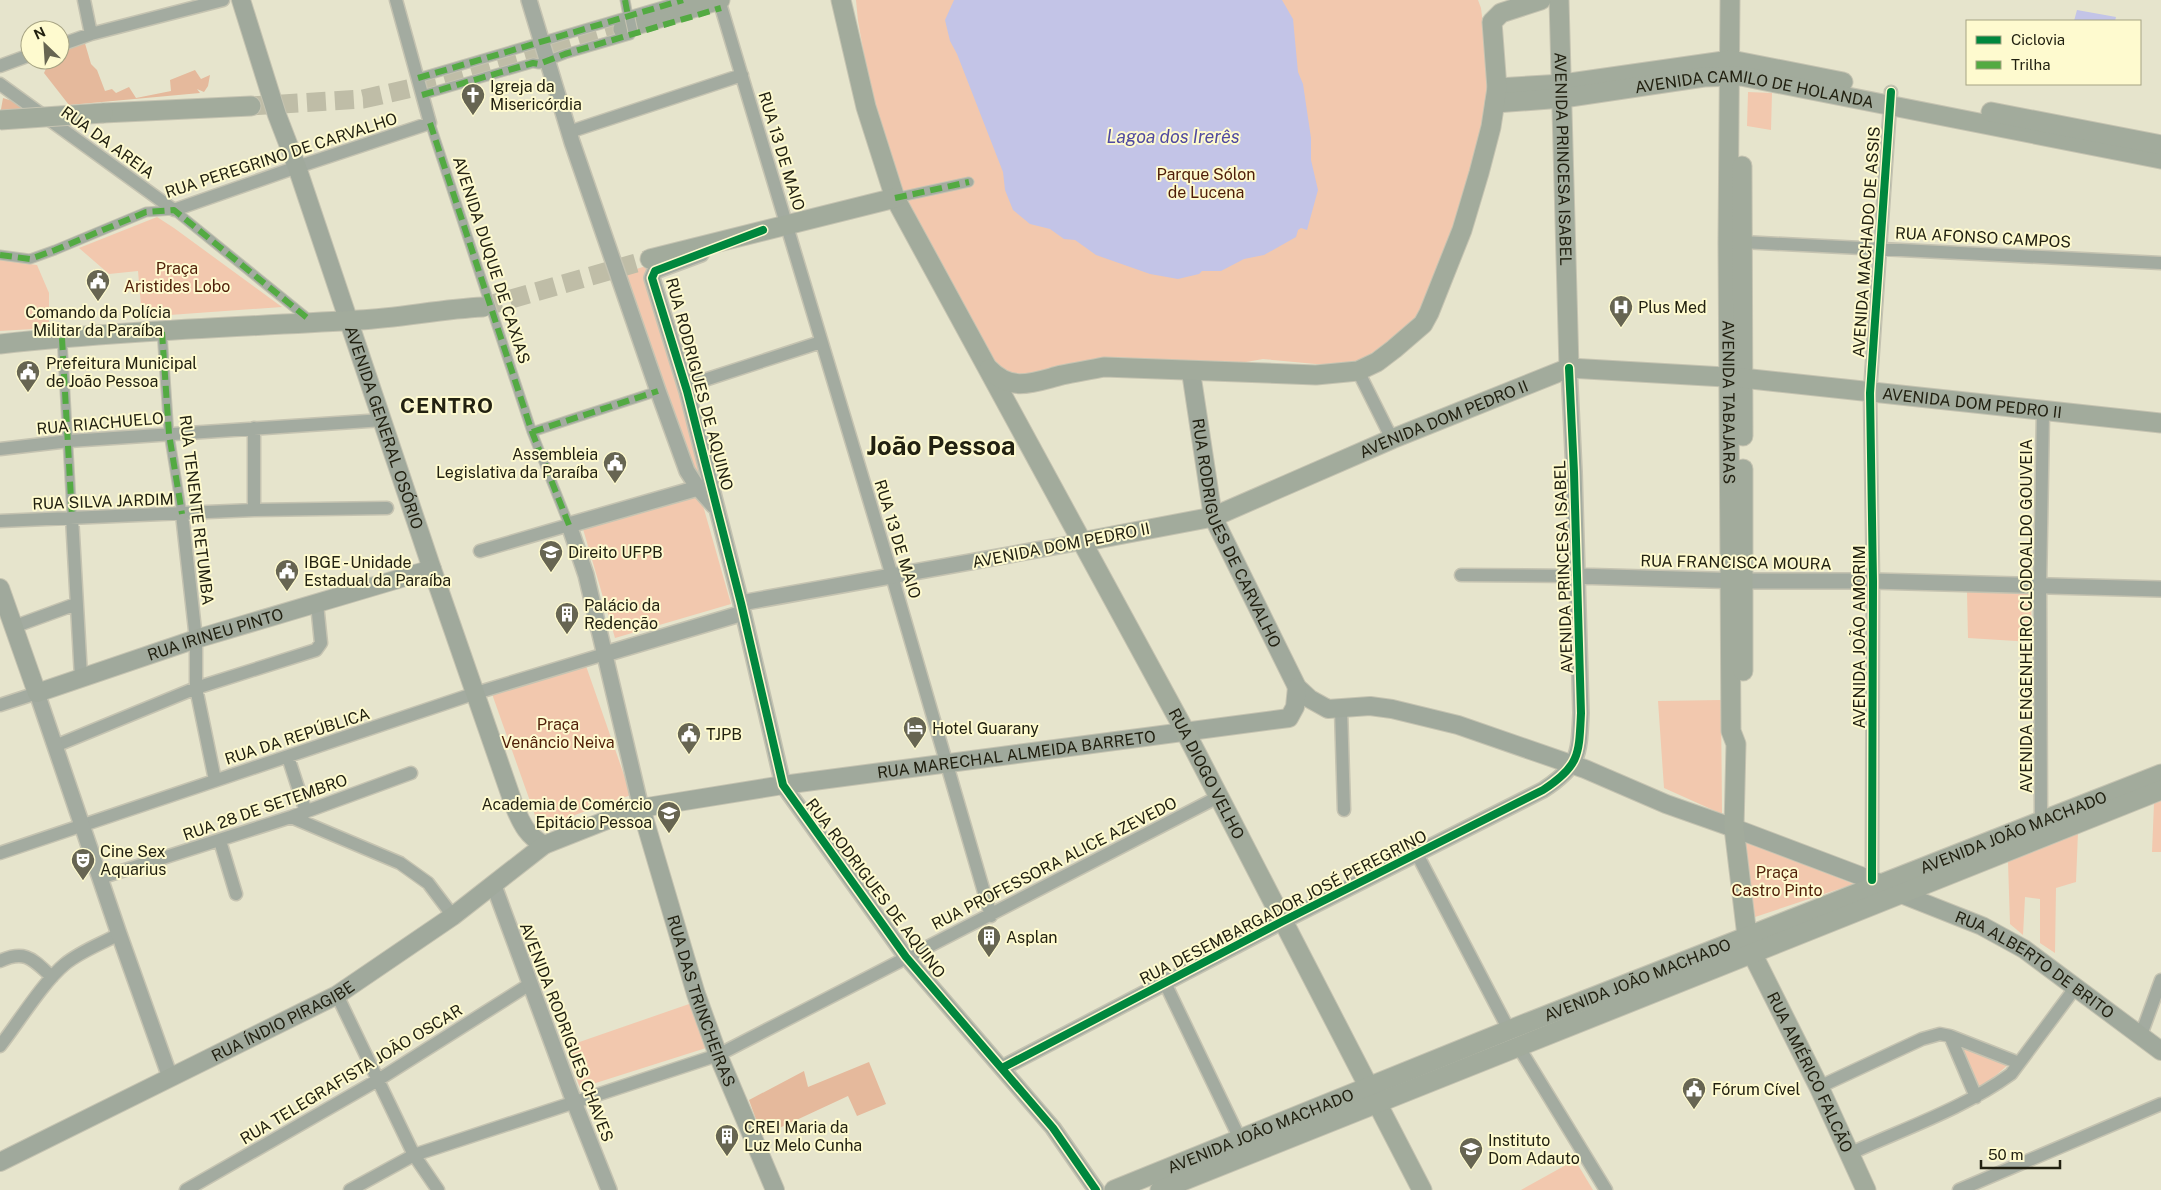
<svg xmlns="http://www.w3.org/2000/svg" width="2161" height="1190" viewBox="0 0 2161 1190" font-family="'Public Sans',sans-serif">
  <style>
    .green { fill: #f2c8ae }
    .forest { fill: #e5b99c }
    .water { fill: #c3c4e7 }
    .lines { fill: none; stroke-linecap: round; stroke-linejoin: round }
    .primary-tunnel { stroke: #bfbda7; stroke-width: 19; stroke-dasharray: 19 9; stroke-linecap: butt }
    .pedestrian-casing { stroke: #c5c3b1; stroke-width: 11 }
    .minor-casing { stroke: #c5c3b1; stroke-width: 15 }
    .tertiary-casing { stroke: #c5c3b1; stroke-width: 18 }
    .secondary-casing { stroke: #c5c3b1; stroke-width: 20 }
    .primary-casing { stroke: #c5c3b1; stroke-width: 21 }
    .pedestrian { stroke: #a3aba0; stroke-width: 9 }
    .minor { stroke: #a3aba0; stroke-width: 12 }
    .tertiary { stroke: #a3aba0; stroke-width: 15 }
    .secondary { stroke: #a0a99c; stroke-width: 18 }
    .primary { stroke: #a2ab9c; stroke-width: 19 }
    .pedestrian-bridge-casing { stroke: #c5c3b1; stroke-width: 11; stroke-linecap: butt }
    .primary-bridge-casing { stroke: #c5c3b1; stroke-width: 21; stroke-linecap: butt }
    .pedestrian-bridge { stroke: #a3aba0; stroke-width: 9 }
    .primary-bridge { stroke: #a2ab9c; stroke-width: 19 }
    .quiet { stroke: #53aa42; stroke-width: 6; stroke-dasharray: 12 6; stroke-linecap: butt }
    .cycleway-casing { stroke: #fefacf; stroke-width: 11 }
    .cycleway { stroke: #00873e; stroke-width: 8 }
    .labels { text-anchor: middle; stroke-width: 4; stroke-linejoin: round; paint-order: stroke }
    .poi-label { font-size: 16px; fill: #222111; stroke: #fefacf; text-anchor: start }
    .street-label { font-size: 16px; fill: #222111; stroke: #fefacf }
    .park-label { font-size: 16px; fill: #4f1d07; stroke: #fefacf }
    .water-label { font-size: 18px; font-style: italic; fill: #4f49a0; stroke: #fefacf }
    .district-label { font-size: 21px; font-weight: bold; letter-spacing: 1px; fill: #222111; stroke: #fefacf }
    .town-label { font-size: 26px; font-weight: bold; fill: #222111; stroke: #fefacf }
  </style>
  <rect width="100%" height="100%" fill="#e6e4cc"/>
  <!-- green -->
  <path class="green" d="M856,0H1478L1481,8L1492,98L1485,142L1420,325L1372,359L1348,367L1263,359L1212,368L1120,357L1076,364L1039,377L1009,374L991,363L974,328L972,319L895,181L875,115L858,21Z
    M1748,92L1772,93L1771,130L1747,126Z
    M157,217L174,228L282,307L142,317L138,271L109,274L79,248Z
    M0,260L37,265L49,293V328L0,331Z
    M652,264L707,471H687L618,275Z
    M700,495L731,604L615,638L583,529Z
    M1967,591L2031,593L2032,642L1968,638Z
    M585,663L631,795L547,825L536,818L492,694Z
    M1721,700L1722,814L1664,788L1658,701Z
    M2161,800V852H2152L2154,803Z
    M2078,832L2076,882L2056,888L2055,953L2040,943V899L2025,897L2023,935L2010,924L2008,862Z
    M1745,841L1854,884L1752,918Z
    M692,1003L706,1048L580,1088L565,1047Z
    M1957,1044L2009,1064L1977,1092Z
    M1575,1160L1593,1190H1521Z"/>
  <!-- forest -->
  <path class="forest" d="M84,40L91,64L97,70L105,91L112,89L116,93L129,87L136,98L171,91L170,80L195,70L201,79L210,75L208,86L204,92L197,89L200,93L69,105L44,73L50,60H60V50Z
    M3,98L25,105L24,115H0Z
    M869,1062L886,1104L857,1116L848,1096L762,1136L749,1100L804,1071L808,1087Z"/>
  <!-- water -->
  <path class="water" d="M954,0H1282L1293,19L1298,72L1303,84L1311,138V160L1318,190L1307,230L1301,228L1298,230L1296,237L1264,255L1244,259L1221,271H1202L1199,274L1178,279L1150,274L1096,255L1075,240L1064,239L1050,229L1030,224L1013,210L1005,190L1003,172L957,54L950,41L945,20Z
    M2077,10L2116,17L2115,21H2074Z"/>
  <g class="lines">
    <!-- primary-tunnel -->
    <path class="primary-tunnel" d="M251,106L363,99L443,81L623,29
      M483,307L650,259"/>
    <!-- pedestrian casing -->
    <g class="pedestrian-casing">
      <path id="pedestrian" d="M625,0L628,16
        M418,78L683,0
        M422,95L533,63L539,64L565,54L630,35
        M430,123L532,432L569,525
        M895,198L969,182
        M0,255L30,259L55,250L146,212L174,210L311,321
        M162,332L169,434L182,514
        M62,338L72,517
        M532,432L658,391"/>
    </g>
    <!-- minor casing -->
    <g class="minor-casing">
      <path id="minor" d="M84,0L91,34
        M719,0L892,576L991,916
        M60,45L91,34L223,0
        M0,66L30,55
        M0,84L174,210L297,167L430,123L396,0
        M569,132L742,75
        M1742,242L2161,263
        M1358,371L1392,439
        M686,386L821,342
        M0,449L69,441L383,420
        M254,510V428
        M182,514L196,639V688L215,780
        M72,517L81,677
        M0,521L254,510L387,508
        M480,551L569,525
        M1461,575L1576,576
        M13,627L76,604
        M0,705L37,693
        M1341,709L1344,810
        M55,746L196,688L316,650L321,643L317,604
        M288,757L306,812
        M291,817L400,863L428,883L453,916
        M2041,821L2040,586L2043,412
        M220,841L236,894
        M0,853L476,693L605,654
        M1417,854L1509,1030
        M100,878L291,817L411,773
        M1872,880L1873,581L1870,393L1891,92
        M0,961C26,949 33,960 52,977
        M1165,983L1240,1139
        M337,995L414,1155L438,1190
        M2141,1035L2161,980
        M1950,1036L1976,1097
        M0,1046C18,1023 43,982 65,964C81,951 101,944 119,934
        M1518,1046L1606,1190
        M1819,1087L1922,1039L1940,1034L1950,1036L2019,1063
        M1849,1154C1903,1129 1963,1109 2011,1074L2075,988
        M186,1190L378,1080L530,984
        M350,1190L414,1155L718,1055L1218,797
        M1959,1190L2161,1104"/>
    </g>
    <!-- tertiary casing -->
    <g class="tertiary-casing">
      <path id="tertiary" d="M529,0L572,142L658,391L687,471L698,488L714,506
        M701,254L655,271L652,278L687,391L741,603L783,785L906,957L1053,1128L1096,1190
        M1576,576L1744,581H1873L2161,589
        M741,603L1081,542
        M605,654L743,613
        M37,693L119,934L170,1077
        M641,808L586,575L569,525L698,488
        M494,886L574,1102L609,1190
        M1002,1068L1283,921L1543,790C1580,766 1579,754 1581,713L1574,472L1569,368"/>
    </g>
    <!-- secondary casing -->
    <g class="secondary-casing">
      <g id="secondary">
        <path id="s1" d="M241,0L277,115L297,167L432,569L515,808C522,825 528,836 544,845"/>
        <path id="s2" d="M1191,372L1213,517L1297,687L1310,699L1328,709L1370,706L1392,709L1458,725L1585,769L1666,804L1734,828L1882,884"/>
        <path id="s3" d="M0,588L37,693L196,639L432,569"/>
        <path id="s4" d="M641,808L696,994L718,1055L775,1190"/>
        <path id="s5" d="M1901,894L1982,926L2024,949L2161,1051"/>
        <path id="s6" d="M0,1162L337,995L453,916L544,845L630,811L641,808L783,785L1289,718L1295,707L1297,687"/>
      </g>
    </g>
    <!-- primary casing -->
    <g class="primary-casing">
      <g id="primary">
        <path id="s7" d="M841,0L866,107L895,198L1186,733L1422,1190"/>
        <path id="s8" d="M1559,0L1569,368"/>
        <path id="s9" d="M1730,0L1728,243L1731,731L1736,744L1734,828L1747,936L1756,961L1819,1087L1866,1190"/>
        <path d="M623,29L720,0"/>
        <path d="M1497,88L1563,84L1731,60L1843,82"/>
        <path id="s10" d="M1495,103L1563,98L1704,77L1741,76L2161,159"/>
        <path d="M1991,112L2161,145"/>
        <path d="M103,113L251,106"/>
        <path d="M1742,166L1743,436"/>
        <path d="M650,259L895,198"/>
        <path d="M0,344C119,331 239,327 359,320C400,318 441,309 483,307"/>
        <path d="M989,369C1012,393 1034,382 1062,375C1076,372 1090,370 1104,367L1316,375L1358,371L1377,362L1394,349L1423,324L1429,313L1462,230L1479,173L1491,127L1497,88L1492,22L1501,13L1541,0"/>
        <path d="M1743,469V671"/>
        <path id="s11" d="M1081,542L1213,517L1392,439L1569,368L1742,378L2161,423"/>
        <path id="s12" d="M1114,1190L1509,1030L2161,774"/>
        <path d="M1160,1190L2161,790"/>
      </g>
    </g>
    <!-- pedestrian -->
    <use href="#pedestrian" class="pedestrian"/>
    <!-- minor -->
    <use href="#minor" class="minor"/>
    <!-- tertiary -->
    <use href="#tertiary" class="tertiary"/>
    <!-- secondary -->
    <use href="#secondary" class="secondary"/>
    <!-- primary -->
    <use href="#primary" class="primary"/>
    <!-- pedestrian-bridge casing -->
    <g class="pedestrian-bridge-casing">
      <path id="pedestrian-bridge" d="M630,18L633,32"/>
    </g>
    <!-- primary-bridge casing -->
    <g class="primary-bridge-casing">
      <path id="primary-bridge" d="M0,120L103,113"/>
    </g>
    <!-- pedestrian-bridge -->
    <use href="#pedestrian-bridge" class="pedestrian-bridge"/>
    <!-- primary-bridge -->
    <use href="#primary-bridge" class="primary-bridge"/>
    <!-- quiet -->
    <path class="quiet" d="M625,0L628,16
      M418,78L683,0
      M422,95L533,63L539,64L565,54L721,8
      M430,123L532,432L569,525
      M895,198L969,182
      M0,255L30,259L55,250L146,212L174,210L311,321
      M162,332L169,434L182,514
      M62,338L72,517
      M532,432L658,391"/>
    <!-- cycleway casing -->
    <g class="cycleway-casing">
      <path id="cycleway" d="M763,230L655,271L652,278L687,391L741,603L783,785L906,957L1053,1128L1096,1190
        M1872,880L1873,581L1870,393L1891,92
        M1002,1068L1283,921L1543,790C1580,766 1579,754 1581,713L1574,472L1569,368"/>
    </g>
    <!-- cycleway -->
    <use href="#cycleway" class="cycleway"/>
  </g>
  <!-- icons -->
  <defs>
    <g id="church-pin" transform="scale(1.25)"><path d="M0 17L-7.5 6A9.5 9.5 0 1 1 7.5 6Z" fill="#676552" stroke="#fefacf"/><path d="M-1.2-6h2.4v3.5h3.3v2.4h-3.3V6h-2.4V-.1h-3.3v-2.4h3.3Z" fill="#fff"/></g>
    <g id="civic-pin" transform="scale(1.25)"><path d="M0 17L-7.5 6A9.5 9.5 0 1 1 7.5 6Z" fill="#676552" stroke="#fefacf"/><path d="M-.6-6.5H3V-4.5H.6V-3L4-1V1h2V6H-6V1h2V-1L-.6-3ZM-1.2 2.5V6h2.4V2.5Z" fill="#fff"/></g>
    <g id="hospital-pin" transform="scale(1.25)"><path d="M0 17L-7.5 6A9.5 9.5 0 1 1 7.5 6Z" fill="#676552" stroke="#fefacf"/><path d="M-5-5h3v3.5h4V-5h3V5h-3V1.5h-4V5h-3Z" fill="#fff"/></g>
    <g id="university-pin" transform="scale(1.25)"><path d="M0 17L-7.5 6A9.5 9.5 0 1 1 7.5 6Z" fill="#676552" stroke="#fefacf"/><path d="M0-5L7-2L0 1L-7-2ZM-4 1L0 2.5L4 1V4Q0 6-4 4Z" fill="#fff"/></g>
    <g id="building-pin" transform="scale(1.25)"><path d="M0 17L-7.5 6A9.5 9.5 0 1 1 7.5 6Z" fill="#676552" stroke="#fefacf"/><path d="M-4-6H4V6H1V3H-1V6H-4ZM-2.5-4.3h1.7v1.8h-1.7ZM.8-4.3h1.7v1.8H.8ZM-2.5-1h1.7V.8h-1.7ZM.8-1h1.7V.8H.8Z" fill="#fff"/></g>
    <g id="hotel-pin" transform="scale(1.25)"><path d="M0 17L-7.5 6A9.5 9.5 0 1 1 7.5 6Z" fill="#676552" stroke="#fefacf"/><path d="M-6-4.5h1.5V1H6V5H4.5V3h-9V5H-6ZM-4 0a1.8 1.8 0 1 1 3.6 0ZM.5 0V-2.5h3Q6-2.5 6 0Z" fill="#fff"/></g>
    <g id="school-pin" transform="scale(1.25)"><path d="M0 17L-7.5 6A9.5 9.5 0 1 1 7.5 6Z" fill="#676552" stroke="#fefacf"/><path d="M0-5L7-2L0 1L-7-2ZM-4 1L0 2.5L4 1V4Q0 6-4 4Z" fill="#fff"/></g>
    <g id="theatre-pin" transform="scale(1.25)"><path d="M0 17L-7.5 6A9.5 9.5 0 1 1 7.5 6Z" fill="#676552" stroke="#fefacf"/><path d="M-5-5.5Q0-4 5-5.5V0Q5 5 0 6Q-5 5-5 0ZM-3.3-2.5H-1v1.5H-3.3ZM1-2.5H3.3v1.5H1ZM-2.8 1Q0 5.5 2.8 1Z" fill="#fff"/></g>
  </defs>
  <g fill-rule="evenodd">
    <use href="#church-pin" x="473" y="95"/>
    <use href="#civic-pin" x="98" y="281"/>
    <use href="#hospital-pin" x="1621" y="307"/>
    <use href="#civic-pin" x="28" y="372"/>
    <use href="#civic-pin" x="615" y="463"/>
    <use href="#university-pin" x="551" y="552"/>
    <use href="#civic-pin" x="287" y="571"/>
    <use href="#building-pin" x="567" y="614"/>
    <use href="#hotel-pin" x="915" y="728"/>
    <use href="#civic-pin" x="689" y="734"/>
    <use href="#school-pin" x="669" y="813"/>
    <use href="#theatre-pin" x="83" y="860"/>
    <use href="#building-pin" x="989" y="937"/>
    <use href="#civic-pin" x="1694" y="1089"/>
    <use href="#building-pin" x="727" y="1136"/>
    <use href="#school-pin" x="1471" y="1149"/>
  </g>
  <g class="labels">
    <!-- poi labels -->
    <g class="poi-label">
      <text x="490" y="92">Igreja da<tspan x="490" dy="18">Misericórdia</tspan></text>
      <text x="1638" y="313">Plus Med</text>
      <text x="98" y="318" text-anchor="middle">Comando da Polícia<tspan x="98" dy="18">Militar da Paraíba</tspan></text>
      <text x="46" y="369">Prefeitura Municipal<tspan x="46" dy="18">de João Pessoa</tspan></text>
      <text x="598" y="460" text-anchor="end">Assembleia<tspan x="598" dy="18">Legislativa da Paraíba</tspan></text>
      <text x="568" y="558">Direito UFPB</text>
      <text x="304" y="568">IBGE - Unidade<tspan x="304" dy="18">Estadual da Paraíba</tspan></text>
      <text x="584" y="611">Palácio da<tspan x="584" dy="18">Redenção</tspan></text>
      <text x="932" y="734">Hotel Guarany</text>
      <text x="706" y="740">TJPB</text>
      <text x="652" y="810" text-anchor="end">Academia de Comércio<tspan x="652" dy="18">Epitácio Pessoa</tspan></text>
      <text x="100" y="857">Cine Sex<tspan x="100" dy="18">Aquarius</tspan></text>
      <text x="1006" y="943">Asplan</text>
      <text x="1712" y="1095">Fórum Cível</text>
      <text x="744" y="1133">CREI Maria da<tspan x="744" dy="18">Luz Melo Cunha</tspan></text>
      <text x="1488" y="1146">Instituto<tspan x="1488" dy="18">Dom Adauto</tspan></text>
    </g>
    <!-- street labels -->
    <g class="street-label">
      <text dy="6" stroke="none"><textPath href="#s10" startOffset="262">AVENIDA CAMILO DE HOLANDA</textPath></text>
      <text transform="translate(108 142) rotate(36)" y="6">RUA DA AREIA</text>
      <text transform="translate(782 151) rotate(73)" y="6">RUA 13 DE MAIO</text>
      <text transform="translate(281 155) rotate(-18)" y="6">RUA PEREGRINO DE CARVALHO</text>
      <text dy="6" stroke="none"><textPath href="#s8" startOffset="159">AVENIDA PRINCESA ISABEL</textPath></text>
      <text transform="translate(1983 237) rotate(3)" y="6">RUA AFONSO CAMPOS</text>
      <text transform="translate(1866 242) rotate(-86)" y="6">AVENIDA MACHADO DE ASSIS</text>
      <text transform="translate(492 260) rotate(72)" y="6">AVENIDA DUQUE DE CAXIAS</text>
      <text transform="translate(700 384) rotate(75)" y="6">RUA RODRIGUES DE AQUINO</text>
      <text dy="6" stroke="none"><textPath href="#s9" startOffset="402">AVENIDA TABAJARAS</textPath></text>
      <text dy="6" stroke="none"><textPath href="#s11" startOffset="925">AVENIDA DOM PEDRO II</textPath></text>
      <text dy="6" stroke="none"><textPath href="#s11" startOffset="385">AVENIDA DOM PEDRO II</textPath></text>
      <text transform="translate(100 423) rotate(-5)" y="6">RUA RIACHUELO</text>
      <text dy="6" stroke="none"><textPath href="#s1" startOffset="451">AVENIDA GENERAL OSÓRIO</textPath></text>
      <text transform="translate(103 501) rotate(-2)" y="6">RUA SILVA JARDIM</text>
      <text transform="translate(197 510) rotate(83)" y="6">RUA TENENTE RETUMBA</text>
      <text dy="6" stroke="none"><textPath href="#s2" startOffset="169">RUA RODRIGUES DE CARVALHO</textPath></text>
      <text transform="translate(898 539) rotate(73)" y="6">RUA 13 DE MAIO</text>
      <text transform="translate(1061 545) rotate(-11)" y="6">AVENIDA DOM PEDRO II</text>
      <text transform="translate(1736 562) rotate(1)" y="6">RUA FRANCISCA MOURA</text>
      <text transform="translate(1563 567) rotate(-92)" y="6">AVENIDA PRINCESA ISABEL</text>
      <text transform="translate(2026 616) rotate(-90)" y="6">AVENIDA ENGENHEIRO CLODOALDO GOUVEIA</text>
      <text dy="6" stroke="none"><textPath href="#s3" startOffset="299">RUA IRINEU PINTO</textPath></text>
      <text transform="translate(1859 637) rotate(-90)" y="6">AVENIDA JOÃO AMORIM</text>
      <text transform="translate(297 736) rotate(-18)" y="6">RUA DA REPÚBLICA</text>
      <text dy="6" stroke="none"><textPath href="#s6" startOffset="1115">RUA MARECHAL ALMEIDA BARRETO</textPath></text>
      <text dy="6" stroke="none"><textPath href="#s7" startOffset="860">RUA DIOGO VELHO</textPath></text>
      <text transform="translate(265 807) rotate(-19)" y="6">RUA 28 DE SETEMBRO</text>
      <text dy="6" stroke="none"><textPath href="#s12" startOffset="968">AVENIDA JOÃO MACHADO</textPath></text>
      <text transform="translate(1054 863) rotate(-27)" y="6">RUA PROFESSORA ALICE AZEVEDO</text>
      <text transform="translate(876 888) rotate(53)" y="6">RUA RODRIGUES DE AQUINO</text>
      <text transform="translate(1283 907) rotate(-27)" y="6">RUA DESEMBARGADOR JOSÉ PEREGRINO</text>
      <text dy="6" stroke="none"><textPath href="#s5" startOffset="152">RUA ALBERTO DE BRITO</textPath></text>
      <text dy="6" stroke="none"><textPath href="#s12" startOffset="564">AVENIDA JOÃO MACHADO</textPath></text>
      <text dy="6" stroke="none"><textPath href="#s4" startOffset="202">RUA DAS TRINCHEIRAS</textPath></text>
      <text dy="6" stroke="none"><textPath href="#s6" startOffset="316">RUA ÍNDIO PIRAGIBE</textPath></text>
      <text transform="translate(567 1032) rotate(69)" y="6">AVENIDA RODRIGUES CHAVES</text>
      <text dy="6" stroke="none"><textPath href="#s9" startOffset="1088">RUA AMÉRICO FALCÃO</textPath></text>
      <text transform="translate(351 1074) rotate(-31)" y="6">RUA TELEGRAFISTA JOÃO OSCAR</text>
      <text dy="6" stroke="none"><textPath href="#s12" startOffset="158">AVENIDA JOÃO MACHADO</textPath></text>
    </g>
    <!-- park labels -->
    <g class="park-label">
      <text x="1206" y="180">Parque Sólon<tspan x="1206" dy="18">de Lucena</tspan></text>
      <text x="177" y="274">Praça<tspan x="177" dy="18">Aristides Lobo</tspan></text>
      <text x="558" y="730">Praça<tspan x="558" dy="18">Venâncio Neiva</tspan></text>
      <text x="1777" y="878">Praça<tspan x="1777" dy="18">Castro Pinto</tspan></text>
    </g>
    <!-- water labels -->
    <g class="water-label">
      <text x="1173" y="143">Lagoa dos Irerês</text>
    </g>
    <!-- district labels -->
    <g class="district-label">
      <text x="447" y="413">CENTRO</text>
    </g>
    <!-- town labels -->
    <g class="town-label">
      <text x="941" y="455">João Pessoa</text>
    </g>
  </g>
  <!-- legend -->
  <rect x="1966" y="20" width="175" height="65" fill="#fefacf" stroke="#a6a383"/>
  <rect x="1976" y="36" width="25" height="8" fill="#00873e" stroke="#a6a383"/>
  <text x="2011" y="45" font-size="15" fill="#222111">Ciclovia</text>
  <rect x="1976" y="61" width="25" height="8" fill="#53aa42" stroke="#a6a383"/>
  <text x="2011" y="70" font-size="15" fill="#222111">Trilha</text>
  <!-- north arrow -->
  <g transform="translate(45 45) rotate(335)"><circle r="24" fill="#fefacf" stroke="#a6a383"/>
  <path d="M0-4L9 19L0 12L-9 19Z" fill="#676552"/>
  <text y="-8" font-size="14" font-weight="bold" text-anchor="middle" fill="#222111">N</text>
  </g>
  <!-- scale -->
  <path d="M1981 1160v8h79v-8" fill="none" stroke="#222111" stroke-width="2.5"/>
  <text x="1988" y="1160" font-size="15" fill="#222111" stroke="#fefacf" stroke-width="4" paint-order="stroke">50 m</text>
</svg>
